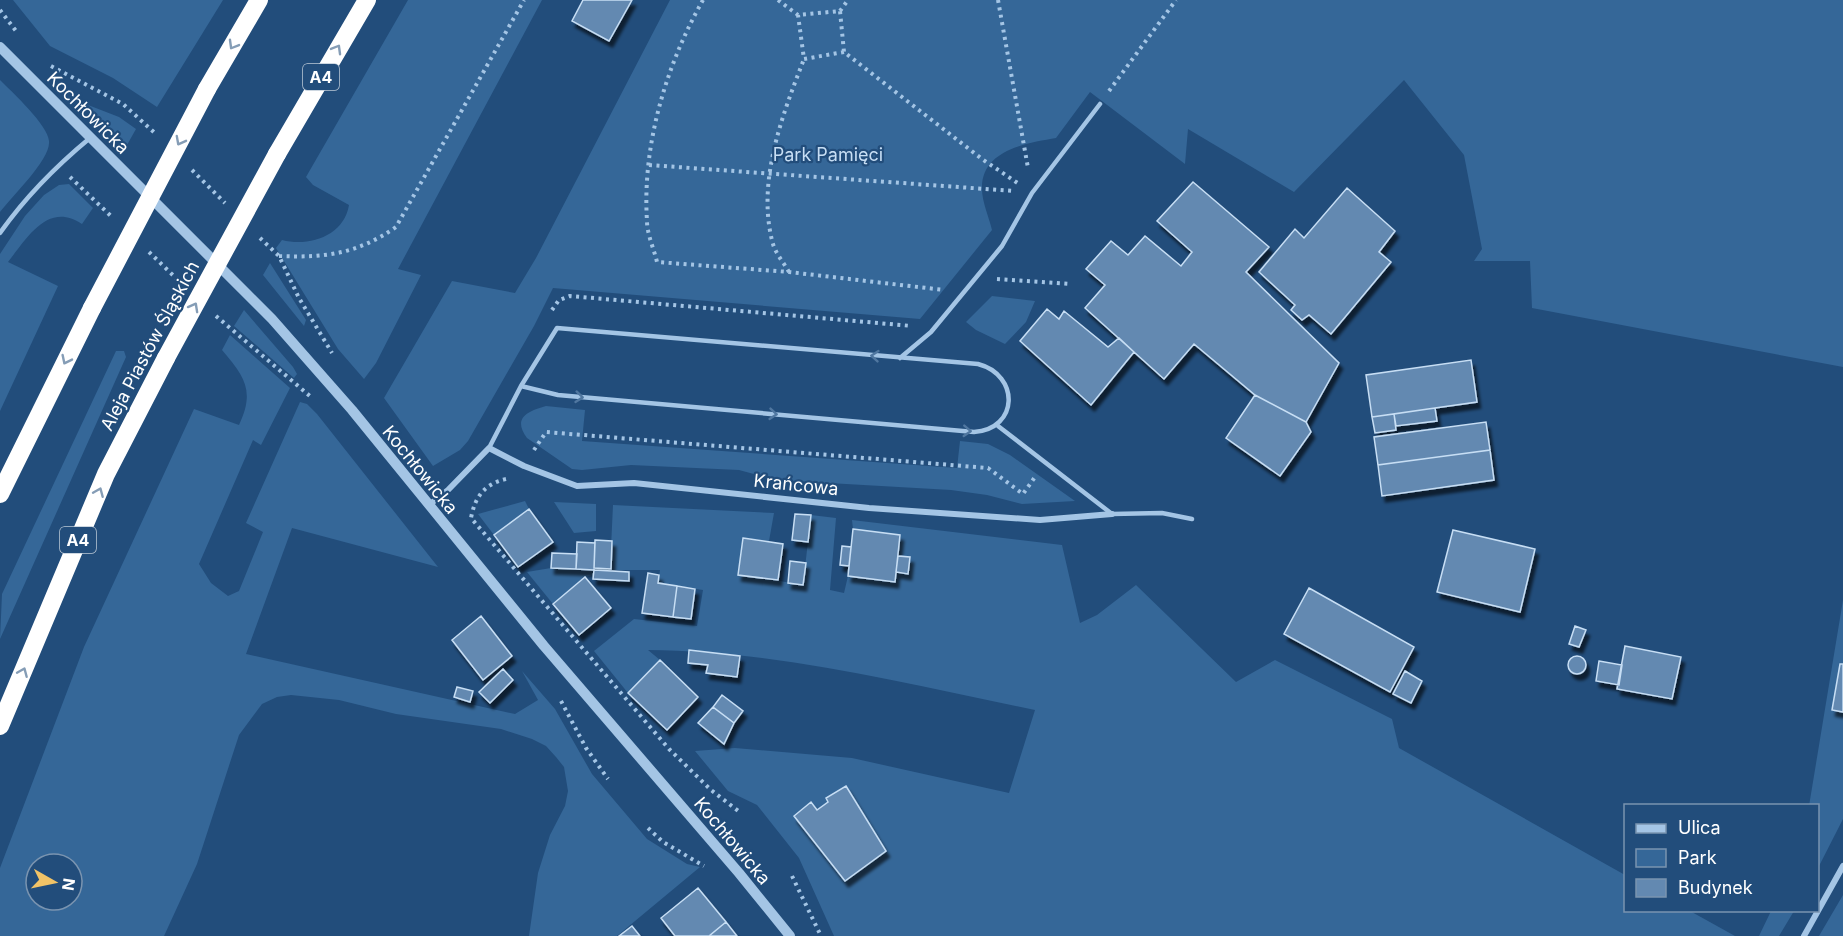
<svg xmlns="http://www.w3.org/2000/svg" width="1843" height="936" viewBox="0 0 1843 936" font-family="Inter,sans-serif">
  <style>
    .green { fill: #356798; fill-rule: evenodd }
    .building { fill: #6389b1; stroke: #c7def4; stroke-width: 1.5; filter: url(#shadow) }
    .lines { fill: none; stroke-linecap: round; stroke-linejoin: round }
    .path { stroke: #a4c5e5; stroke-width: 4; stroke-dasharray: 3 4.5; stroke-linecap: butt }
    .service { stroke: #a4c5e5; stroke-width: 4.5 }
    .minor { stroke: #a4c5e5; stroke-width: 6 }
    .tertiary { stroke: #a4c5e5; stroke-width: 10 }
    .motorway { stroke: #fff; stroke-width: 18 }
    .motorway-bridge { stroke: #fff; stroke-width: 18 }
    .oneway { stroke: #859db6 }
    .oneway2 { stroke: #5077a0 }
    .labels { text-anchor: middle; stroke-width: 4.5; stroke-linejoin: round; paint-order: stroke }
    .shield { fill: #224d7b; stroke: #bdcad7; stroke-width: 1.5 }
    .shield-label { font-size: 16px; font-weight: bold; fill: #fff }
    .street-label { font-size: 18px; fill: #fff; stroke: #224d7b }
    .park-label { font-size: 18px; fill: #c7def4; stroke: #224d7b }
  </style>
  <defs>
    <filter id="shadow"><feDropShadow dx="3.5" dy="6" stdDeviation="1.5" flood-color="#0009"/></filter>
  </defs>
  <rect width="100%" height="100%" fill="#224d7b"/>
  <!-- green -->
  <path class="green" d="M13,0H223L157,107L113,78L50,46Z
    M408,0H542L398,269L421,275L376,363L364,379L338,349L276,248L282,240C309,247 344,236 349,205L313,185L306,177Z
    M670,0H1843V367L1532,308L1530,261H1474L1482,249L1464,155L1404,80L1294,192L1188,129L1185,164L1090,92L1056,138C1027,143 981,150 982,189C982,202 989,217 992,230L920,319L553,288L534,326L468,441L460,450L433,466L384,398L452,281L515,293L536,258Z
    M0,80C12,92 48,125 49,141C51,159 12,196 0,212Z
    M88,105L119,117L136,129L127,145L100,122Z
    M69,184L93,208L82,224C48,201 27,238 8,262L58,286L0,411V254L25,216L44,195L59,185Z
    M270,263L306,320L304,326L263,275Z
    M992,296L1035,301L1026,322L1005,344L976,330L966,322Z
    M244,310L293,367L297,374L294,378L234,326Z
    M230,335L290,388L261,445L253,440L199,564L211,583L228,596L239,591L263,532L246,523L300,402L307,404L317,414L438,567L292,528L246,654L515,714L538,700L522,671L555,709L592,774L647,839L687,864L700,867L617,936H529L538,873L550,835L565,806L568,791L564,767L556,757L546,746L532,739L501,729L396,714L339,700L291,695L277,697L262,704L239,735L197,864L164,936H0V868L84,647L194,409L239,425C255,391 245,377 222,350ZM36,864H72V900H36Z
    M116,351H124L126,357L0,639L2,594Z
    M546,406L585,410L582,441L957,468L960,441L988,444L1010,455L1075,501L1022,504L987,495L951,490L776,480L739,470L631,465L582,470L572,469L527,438C512,418 528,411 546,406Z
    M525,501L529,509L494,535L478,514Z
    M554,502L596,504V531L574,533Z
    M613,505L774,513L769,541L743,538L738,574L803,585L811,515L836,518L830,590L844,593L848,576L895,581L896,572L908,573L910,557L898,556L900,535L853,529L852,520L1062,545L1080,623L1097,615L1136,585L1236,682L1275,660L1392,719L1399,748L1625,875L1626,910L1690,911L1735,936H834L799,858L757,805L728,791L695,751L735,748L852,758L1009,793L1035,710C907,684 779,651 648,650L660,660L628,693L594,651L634,619L697,626L703,590L658,583L660,570H594L593,575L585,577L553,604L527,572L551,568L610,569Z
    M1843,600V819L1818,868V806H1809Z
    M1843,895V936H1819Z
    M1771,911H1794L1779,936H1759Z"/>
  <!-- building -->
  <path class="building" d="M583,0H632L609,41L572,21Z
    M1193,182L1269,247L1246,272L1339,363L1306,422L1255,395L1194,344L1164,379L1085,308L1105,285L1086,269L1111,241L1128,255L1145,236L1181,266L1192,252L1157,221Z
    M1347,188L1395,231L1379,252L1391,262L1331,334L1309,315L1302,320L1291,310L1295,305L1259,272L1295,229L1304,238Z
    M1047,309L1059,319L1064,311L1108,347L1119,338L1134,352L1091,405L1020,341Z
    M1471,360L1477,402L1372,417L1366,375Z
    M1255,395L1306,422L1311,432L1280,476L1226,438Z
    M1435,408L1437,421L1396,426L1394,414Z
    M1394,414L1396,430L1375,433L1372,417Z
    M1486,422L1490,450L1378,465L1374,437Z
    M1490,450L1494,480L1382,496L1378,465Z
    M529,509L553,542L518,567L494,535Z
    M795,514L811,515L808,542L792,540Z
    M853,529L900,535L895,582L848,576Z
    M1453,530L1535,549L1520,612L1437,592Z
    M743,538L783,544L778,580L738,575Z
    M595,540L612,541L611,569L594,568Z
    M577,542L595,543L594,570L576,569Z
    M842,546L851,547L849,566L840,565Z
    M552,553L577,554L576,569L551,568Z
    M898,556L910,557L908,574L896,572Z
    M790,561L806,563L803,585L788,583Z
    M594,570L629,572V581L593,579Z
    M648,573L659,575L658,583L677,586L673,617L642,613Z
    M585,577L611,608L579,635L553,604Z
    M677,586L695,589L691,619L673,617Z
    M1309,588L1414,647L1390,692L1284,634Z
    M481,616L512,656L483,680L452,640Z
    M1575,626L1586,630L1579,647L1569,644Z
    M1625,646L1681,657L1672,699L1617,689Z
    M689,650L740,656L737,677L706,673L708,665L688,663Z
    M1568 665a9 9 0 1 1 18 0a9 9 0 1 1-18 0Z
    M660,660L698,697L667,730L628,693Z
    M1599,661L1622,665L1619,685L1596,681Z
    M1840,664H1843V712L1832,710Z
    M503,669L513,680L490,703L479,692Z
    M1405,671L1422,681L1411,703L1393,694Z
    M457,687L473,691L470,702L454,697Z
    M722,695L743,711L734,723L713,707Z
    M713,707L734,723L724,744L698,723Z
    M846,786L886,851L845,881L794,816L811,802L817,810L828,802L826,798Z
    M698,888L726,922L709,936H675L661,918Z
    M726,922L737,936H709Z
    M632,926L640,936H619Z"/>
  <g class="lines">
    <!-- path -->
    <path class="path" d="M703,0C666,65 642,146 647,221C647,234 654,249 657,262L789,272L944,290
      M778,0L798,15
      M998,0L1028,168
      M0,10L16,31
      M840,11L848,0
      M844,52L804,59L798,15L840,11L844,52L982,159L1019,184
      M51,66L123,104L157,135
      M1109,91L1176,0
      M649,165L1014,191
      M192,170L225,203
      M70,177L113,218
      M260,238L279,256L299,298L332,353
      M149,252L180,282
      M279,256C325,258 357,254 396,227L524,0
      M789,272C784,263 776,254 773,244C756,183 782,116 804,59
      M997,279L1071,284
      M552,310L559,300L570,296L912,326
      M216,316L311,397
      M534,450L546,432L988,468L1023,494L1035,477
      M506,479C484,484 475,497 471,518L669,749L711,790L741,813
      M561,701L586,748L608,779
      M648,828L663,842L704,866
      M792,876L821,936"/>
    <!-- service -->
    <path class="service" d="M0,233C26,196 55,167 90,138
      M900,358L931,332L1002,246L1032,193L1100,104
      M998,426L1112,514L1162,513L1192,519
      M489,448L521,386L557,328L978,364C1020,375 1019,429 974,432L558,395L521,386"/>
    <!-- minor -->
    <path class="minor" d="M429,505L448,490L489,448L524,466L577,486L634,483L869,508L1040,520L1112,514
      M1804,936L1843,866"/>
    <!-- tertiary -->
    <path class="tertiary" d="M0,47L272,319L352,410L544,646L739,873L790,936"/>
    <!-- motorway -->
    <path class="motorway" d="M207,89L259,0
      M277,154L367,0
      M0,494L92,308
      M0,726L106,474L166,358"/>
    <!-- motorway-bridge -->
    <path class="motorway-bridge" d="M92,308L207,89
      M166,358L277,154"/>
  </g>
  <!-- one-way arrows -->
  <defs><path id="oneway-chevron" d="M-2-3.5L2.5 0L-2 3.5" fill="none" stroke-width="1.6" stroke-linecap="round" stroke-linejoin="round" transform="scale(1.5)"/></defs>
  <g class="oneway">
    <use href="#oneway-chevron" transform="translate(233 45) rotate(120)"/>
    <use href="#oneway-chevron" transform="translate(337 49) rotate(-60)"/>
    <use href="#oneway-chevron" transform="translate(180 141) rotate(118)"/>
    <use href="#oneway-chevron" transform="translate(194 307) rotate(-61)"/>
    <use href="#oneway-chevron" transform="translate(66 360) rotate(116)"/>
    <use href="#oneway-chevron" transform="translate(99 492) rotate(-67)"/>
    <use href="#oneway-chevron" transform="translate(23 672) rotate(-67)"/>
  </g>
  <g class="oneway2">
    <use href="#oneway-chevron" transform="translate(875 356) rotate(-175)"/>
    <use href="#oneway-chevron" transform="translate(579 397) rotate(6)"/>
    <use href="#oneway-chevron" transform="translate(773 414) rotate(5)"/>
    <use href="#oneway-chevron" transform="translate(967 431) rotate(3)"/>
  </g>
  <g class="labels">
    <!-- shield labels -->
    <g class="shield">
      <rect x="303" y="64" width="36" height="26" rx="4.5"/>
      <rect x="60" y="527" width="36" height="26" rx="4.5"/>
    </g>
    <g class="shield-label">
      <text x="321" y="83">A4</text>
      <text x="78" y="546">A4</text>
    </g>
    <!-- street labels -->
    <g class="street-label">
      <text transform="translate(88 113) rotate(45)" y="6">Kochłowicka</text>
      <text transform="translate(150 346) rotate(-62)" y="6">Aleja Piastów Śląskich</text>
      <text transform="translate(420 470) rotate(51)" y="6">Kochłowicka</text>
      <text transform="translate(796 485) rotate(6)" y="6">Krańcowa</text>
      <text transform="translate(732 841) rotate(50)" y="6">Kochłowicka</text>
    </g>
    <!-- park labels -->
    <g class="park-label">
      <text x="828" y="161">Park Pamięci</text>
    </g>
  </g>
  <!-- legend -->
  <rect x="1624" y="804" width="195" height="108" fill="#224d7b" stroke="#7a94b0" stroke-width="1.5"/>
  <rect x="1636" y="824" width="30" height="9" fill="#a4c5e5" stroke="#7a94b0" stroke-width="1.5"/>
  <text x="1678" y="834" font-size="18" fill="#ffffff">Ulica</text>
  <rect x="1636" y="849" width="30" height="18" fill="#356798" stroke="#7a94b0" stroke-width="1.5"/>
  <text x="1678" y="864" font-size="18" fill="#ffffff">Park</text>
  <rect x="1636" y="879" width="30" height="18" fill="#6389b1" stroke="#7a94b0" stroke-width="1.5"/>
  <text x="1678" y="894" font-size="18" fill="#ffffff">Budynek</text>
  <!-- north arrow -->
  <g transform="translate(54 882) rotate(99)"><circle r="28" fill="#224d7b" stroke="#7a94b0" stroke-width="1.5"/>
  <path d="M0-4.5L10 22L0 15L-10 22Z" fill="#f1c367"/>
  <text y="-9" font-size="16" font-weight="bold" text-anchor="middle" fill="#ffffff">N</text>
  </g>
</svg>
